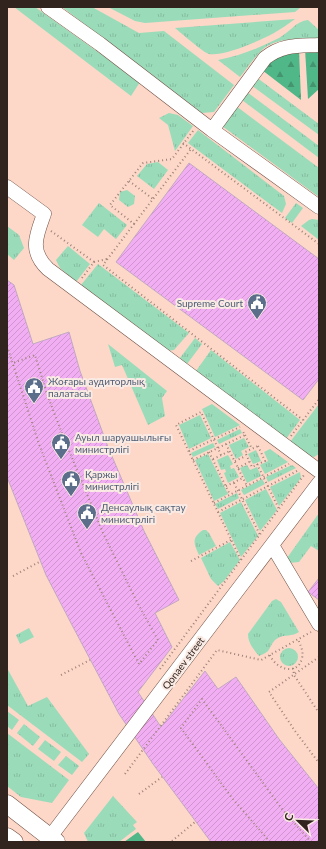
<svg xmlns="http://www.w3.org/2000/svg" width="326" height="849" viewBox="0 0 326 849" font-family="Lato,sans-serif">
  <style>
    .grass { fill: url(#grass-tufts) }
    .forest { fill: url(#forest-firs) }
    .building { fill: url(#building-hatch); stroke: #c2a8c2 }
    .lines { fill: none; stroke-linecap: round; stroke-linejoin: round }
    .minor-casing { stroke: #705144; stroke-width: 15 }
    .major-casing { stroke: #705144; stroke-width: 19 }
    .path { stroke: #9d8378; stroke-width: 2; stroke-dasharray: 1 3; stroke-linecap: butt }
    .minor { stroke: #fff; stroke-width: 14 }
    .major { stroke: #fff; stroke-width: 18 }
    .labels { text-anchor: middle; stroke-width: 4; stroke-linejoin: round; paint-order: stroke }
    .service-label { font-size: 10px; fill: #4e5e75; stroke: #faeae4; text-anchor: start }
    .street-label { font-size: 10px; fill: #31231e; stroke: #faeae4 }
  </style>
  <defs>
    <pattern id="grass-tufts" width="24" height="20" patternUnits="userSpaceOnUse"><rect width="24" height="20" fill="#9adcb9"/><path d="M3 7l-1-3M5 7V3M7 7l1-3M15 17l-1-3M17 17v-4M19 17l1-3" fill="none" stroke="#85bc9f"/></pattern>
    <pattern id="forest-firs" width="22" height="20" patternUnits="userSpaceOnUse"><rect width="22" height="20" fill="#50b788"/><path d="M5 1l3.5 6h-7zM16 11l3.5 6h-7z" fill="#43946f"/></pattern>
    <pattern id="building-hatch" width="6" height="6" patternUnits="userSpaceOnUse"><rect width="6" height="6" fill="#f2aef3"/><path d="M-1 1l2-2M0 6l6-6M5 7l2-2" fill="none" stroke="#d095d0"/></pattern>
  </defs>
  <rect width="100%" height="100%" fill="#fdd7c8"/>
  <!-- grass -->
  <path class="grass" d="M14,7H35L140,82L131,96Z
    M62,7H92L139,33L164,31L234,85L214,112L202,113Z
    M108,7H300V8L295,12L145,23L135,21Z
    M295,19C288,24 281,29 274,33C259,41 226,56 209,54C204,53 181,33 175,28Z
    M308,20L319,30V38C301,39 276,37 262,50C254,58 247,68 240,77L218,60C240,56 259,48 279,38C290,32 296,21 308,20Z
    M256,77L319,124V135L251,85Z
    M247,92L319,146V158L242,100Z
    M236,106L319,168V197L222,126Z
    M169,113L178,115L193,126L175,151L168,125L159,118Z
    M198,130L284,196L286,204L282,213L188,143Z
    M158,162L168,170L154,189L137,176L147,164Z
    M127,190L135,196L134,204L128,207L119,200L120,192Z
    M99,203L127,225L116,239L104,229L98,237L82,225Z
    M296,203L303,208L292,223L285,218Z
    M312,219L319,220V240L301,226L309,220Z
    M7,226L19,235L24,248L14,260L7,254Z
    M68,246L90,264L76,282L60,268L56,260Z
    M98,264L189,333L174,350L167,351L81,285Z
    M195,338L202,344L187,364L180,358Z
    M108,344L167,391L162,398L165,416L148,425L122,365L115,367Z
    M211,350L300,420L286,439L196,371Z
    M212,404L240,425L215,437L202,409Z
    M319,404V454L314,457L310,456L290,442Z
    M200,415L211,438L189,449L179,425Z
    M240,429L242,433L219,444L217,440Z
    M244,438L249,447L241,451L243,455L236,459L229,445Z
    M213,443L215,447L193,457L191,453Z
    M270,449L288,462L265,474L260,465L268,461L264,452Z
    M256,450L261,461L253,464L248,454Z
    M208,454L228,494L214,501L195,460Z
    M228,455L233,464L230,466L231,469L234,468L239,477L228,483L224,473L226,472L225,469L221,470L217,460Z
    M247,465L250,470L257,467L261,476L247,483L240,468Z
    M292,465L296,468L268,482L266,477Z
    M300,472L301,478L279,506L270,487Z
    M262,479L265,484L244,495L241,490Z
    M266,489L277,510L260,531L245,500Z
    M237,493L239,498L218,509L215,504Z
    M241,502L258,536L241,557L220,513Z
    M319,513V551L311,546L299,562L289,563L287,558Z
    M203,530H206L209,533L216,546L199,555C194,544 191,538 203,530Z
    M230,542L240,560L224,581L218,586L211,579L201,558Z
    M276,599L281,602L299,632C292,637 285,634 278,638C272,641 271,647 268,651C266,653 261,655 259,656C254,650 248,643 248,634L272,601Z
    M29,628L34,637L20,644L16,635Z
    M280 657a9 9 0 1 1 18 0a9 9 0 1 1-18 0Z
    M7,668L28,706L47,697L89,754L82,762L7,705Z
    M7,711L19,720L12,730L7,726Z
    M24,724L40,737L33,746L17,733Z
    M7,733L69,780L52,803L21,797L7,786Z
    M45,740L61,752L54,761L38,749Z
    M66,756L79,766L72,775L58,765Z
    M113,796L137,822L133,825L136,829L119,842H88L84,833Z"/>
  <!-- forest -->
  <path class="forest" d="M305,49H319V89L308,99Z
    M299,50L301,100L262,70L269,60Z
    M138,832L146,842H124Z"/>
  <!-- building -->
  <path class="building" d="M189,163L319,259V379L303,400L116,262Z
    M7,280L14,285L33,344L69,332L80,371L108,447L144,531L179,600L155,613L172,647L138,692L161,727L205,671L218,689L236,677L279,739L319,789V842H211L153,764L119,714L72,625L46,575L7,477Z
    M319,578V600L308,592Z"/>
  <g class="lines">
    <!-- minor casing -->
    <g class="minor-casing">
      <path id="minor" d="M48,7L100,44L212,130L319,207
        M212,130L265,58C283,44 298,46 319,45
        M7,187L44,214C36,236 29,251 48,269L319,471
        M272,545L319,624
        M50,837L319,483"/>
    </g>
    <!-- major casing -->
    <g class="major-casing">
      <path id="major" d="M7,804L56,842
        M7,837L14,842"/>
    </g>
    <!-- path -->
    <path class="path" d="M193,131L172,159L143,163L110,205L134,224L103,265L303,420
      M183,143L319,244
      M129,181L153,199
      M134,224L191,149
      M51,231L94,262
      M82,278L94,262L107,259
      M7,346L39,444L81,553L139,664L158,640L138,604L103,533L63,436L47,394L35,355L13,363
      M245,435L252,449
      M291,436L319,399
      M226,444L247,486
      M258,446L265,461L252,467L245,452Z
      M189,451L240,427
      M209,452L230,495
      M221,455L201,412L176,425L241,560
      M213,459L230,451
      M193,460L245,435L242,430
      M235,461L246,456
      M257,464L279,509
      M238,468L249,462
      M234,483L260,535
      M226,486L243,478
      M214,503L289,464
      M218,512L297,471
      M191,561L231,540
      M13,576L41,561
      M270,655C276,670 298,676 302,658C304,651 300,645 298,639
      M319,657L269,692L295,731L319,763
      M293,668L294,675L319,713
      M160,669L304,475
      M61,675L90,660
      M125,774L217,650L261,660L311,632
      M139,794L162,777
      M172,841L195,822
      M270,842L232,798L181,728L202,699L282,809L311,842"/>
    <!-- minor -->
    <use href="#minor" class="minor"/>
    <!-- major -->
    <use href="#major" class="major"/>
  </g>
  <!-- icons -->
  <defs>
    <g id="civic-pin" transform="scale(1)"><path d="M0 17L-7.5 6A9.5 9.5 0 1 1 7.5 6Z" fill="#5c6f8a" stroke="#faeae4"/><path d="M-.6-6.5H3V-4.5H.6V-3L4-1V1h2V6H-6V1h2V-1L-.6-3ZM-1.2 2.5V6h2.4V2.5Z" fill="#fff"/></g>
  </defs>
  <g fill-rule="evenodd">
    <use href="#civic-pin" x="257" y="303"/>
    <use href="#civic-pin" x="34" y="387"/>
    <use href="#civic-pin" x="61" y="443"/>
    <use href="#civic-pin" x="71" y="480"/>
    <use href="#civic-pin" x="87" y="513"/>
  </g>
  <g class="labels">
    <!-- service labels -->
    <g class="service-label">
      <text x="243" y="307" text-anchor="end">Supreme Court</text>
      <text x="48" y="385">Жоғары аудиторлық<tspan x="48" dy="12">палатасы</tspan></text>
      <text x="75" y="441">Ауыл шаруашылығы<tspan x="75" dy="12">министрлігі</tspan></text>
      <text x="85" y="478">Қаржы<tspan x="85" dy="12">министрлігі</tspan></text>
      <text x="101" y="511">Денсаулық сақтау<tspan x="101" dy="12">министрлігі</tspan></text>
    </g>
    <!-- street labels -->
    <g class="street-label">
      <text transform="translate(183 663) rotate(-53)" y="4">Qonaev street</text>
    </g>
  </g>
  <!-- border -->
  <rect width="326" height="849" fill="none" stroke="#31231e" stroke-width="16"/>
  <!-- north arrow -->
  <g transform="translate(298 821) rotate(293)" stroke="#faeae4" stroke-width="3" paint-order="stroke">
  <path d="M0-3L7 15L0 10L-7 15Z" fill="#31231e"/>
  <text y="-6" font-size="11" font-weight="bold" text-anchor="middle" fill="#31231e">С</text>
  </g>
</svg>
